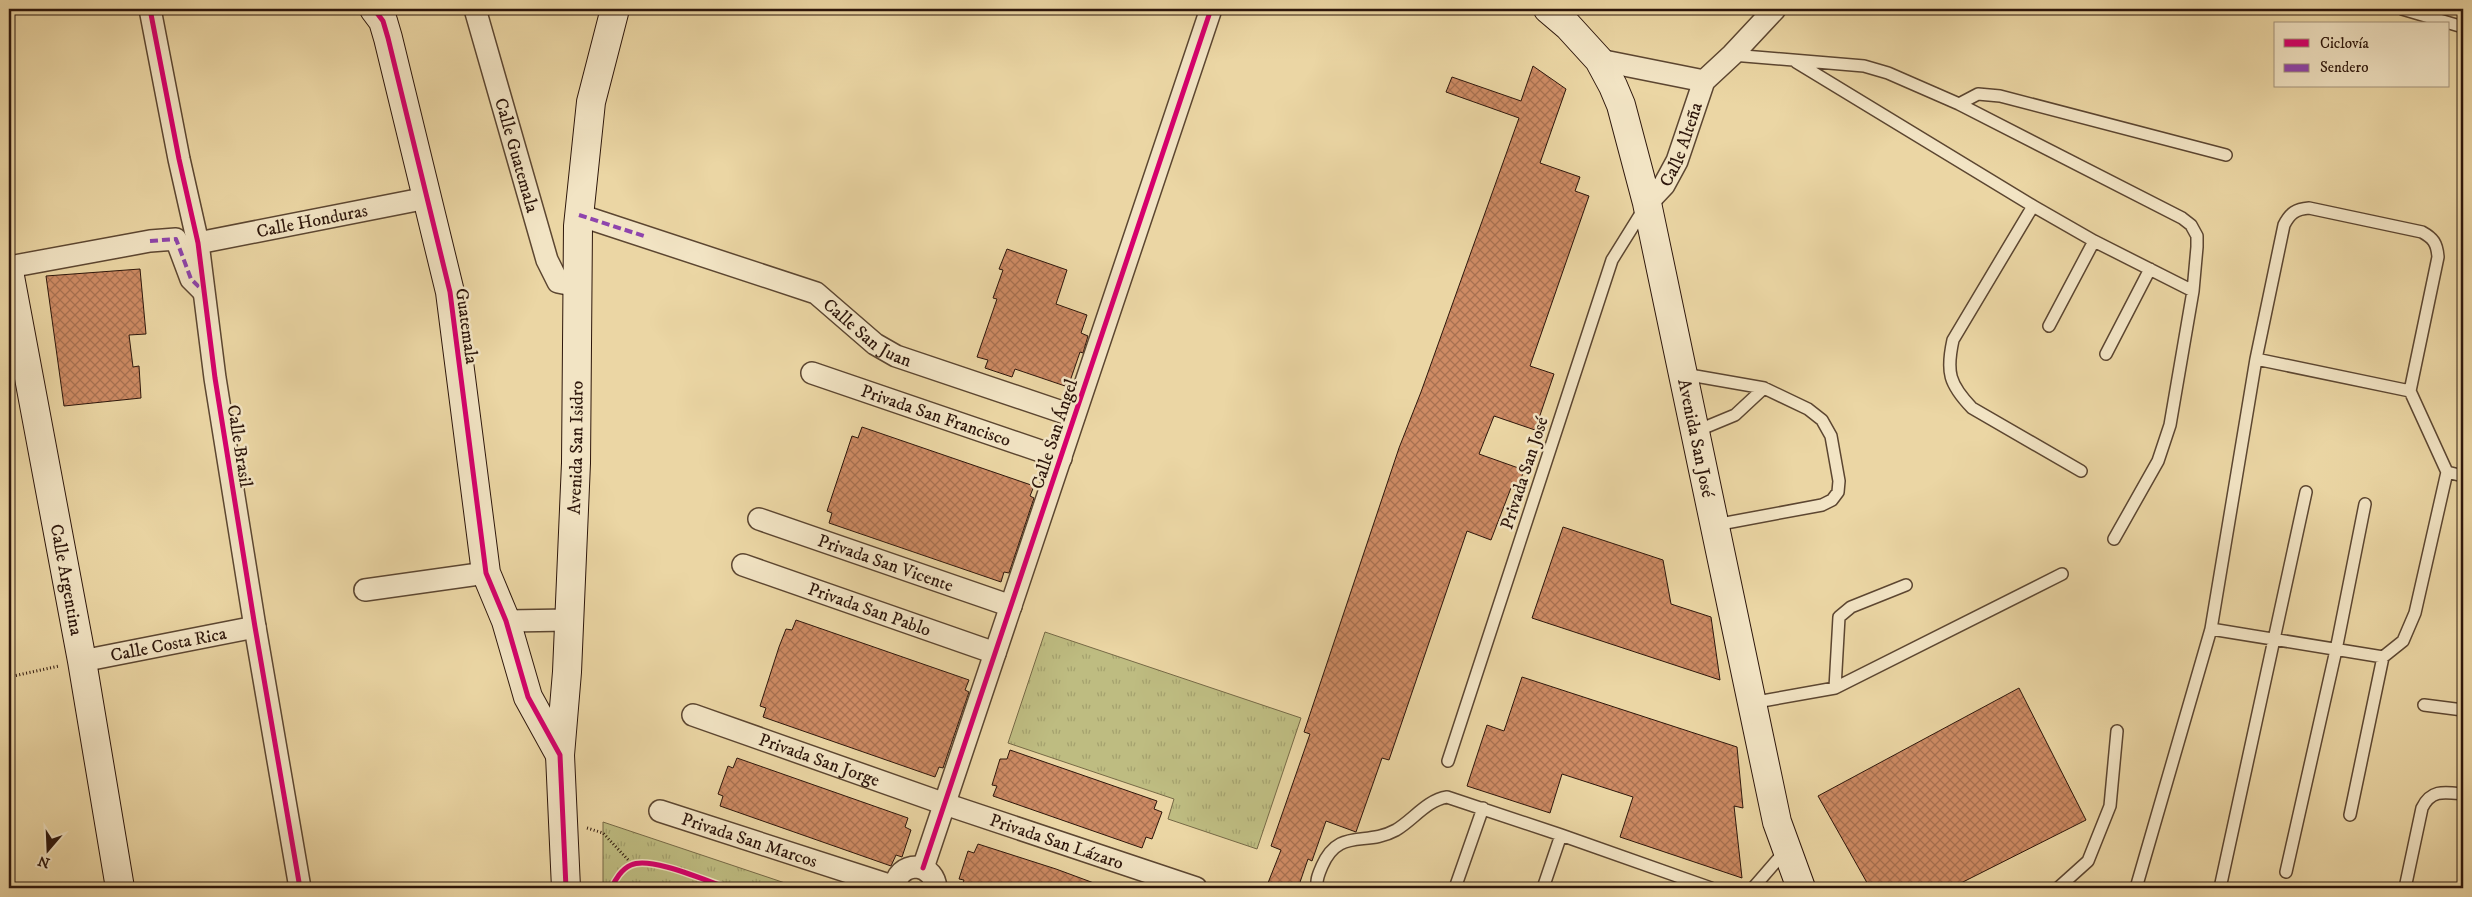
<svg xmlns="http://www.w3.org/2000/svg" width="2472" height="897" viewBox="0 0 2472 897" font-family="'IM FELL DW Pica',serif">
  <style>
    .park { fill: url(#park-tufts); stroke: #766946 }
    .building { fill: url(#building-cross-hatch); stroke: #2d160b }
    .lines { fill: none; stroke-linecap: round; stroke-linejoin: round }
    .lane-casing { stroke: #5c4631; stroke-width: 14 }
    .street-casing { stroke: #5c4631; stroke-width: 24 }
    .secondary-casing { stroke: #2d160b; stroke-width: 30 }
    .path { stroke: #2d160b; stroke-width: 3; stroke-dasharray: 1 2.5; stroke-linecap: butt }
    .lane { stroke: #f2e4c4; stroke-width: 11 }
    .street { stroke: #f2e4c4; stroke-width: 21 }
    .secondary { stroke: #f2e4c4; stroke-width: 28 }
    .quiet { stroke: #8e44ad; stroke-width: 4; stroke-dasharray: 8 4; stroke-linecap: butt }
    .cycleway-casing { stroke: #f2e4c4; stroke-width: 8 }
    .cycleway { stroke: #d6006c; stroke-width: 5 }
    .labels { text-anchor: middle; stroke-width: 5; stroke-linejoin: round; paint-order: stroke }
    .street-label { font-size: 18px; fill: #2d160b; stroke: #f2e4c4 }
  </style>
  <defs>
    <pattern id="park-tufts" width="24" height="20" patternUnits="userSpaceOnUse" patternTransform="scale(1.25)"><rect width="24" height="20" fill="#bebc81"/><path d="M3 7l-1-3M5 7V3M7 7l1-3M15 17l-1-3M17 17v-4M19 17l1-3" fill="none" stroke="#a4a16e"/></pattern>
    <pattern id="building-cross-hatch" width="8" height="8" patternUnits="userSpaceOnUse" patternTransform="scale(1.25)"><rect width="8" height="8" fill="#ce8b64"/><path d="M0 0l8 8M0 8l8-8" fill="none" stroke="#a87151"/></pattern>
  </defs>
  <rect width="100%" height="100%" fill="#ebd6a4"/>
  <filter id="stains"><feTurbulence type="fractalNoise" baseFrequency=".004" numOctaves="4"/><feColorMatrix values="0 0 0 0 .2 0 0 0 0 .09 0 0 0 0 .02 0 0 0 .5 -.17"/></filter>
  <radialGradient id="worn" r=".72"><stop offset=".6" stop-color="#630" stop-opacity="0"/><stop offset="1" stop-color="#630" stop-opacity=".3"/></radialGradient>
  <!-- park -->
  <path class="park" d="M1045,632L1301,718L1257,849L1168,819L1174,799L1008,743Z
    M603,822L800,888H603Z"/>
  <!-- building -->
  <path class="building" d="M1533,66L1566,89L1540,163L1580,177L1575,191L1589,196L1530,366L1554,374L1535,430L1494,416L1479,454L1524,470L1517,490L1511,488L1491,540L1467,531L1389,760L1382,758L1356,832L1326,821L1312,861L1308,859L1298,888H1266L1281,850L1271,846L1310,734L1304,732L1399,448L1421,392L1519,118L1446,92L1452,77L1521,101Z
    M1007,249L1067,270L1056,304L1087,315L1081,333L1088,336L1083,353L1080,352L1068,387L1015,369L1012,377L985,368L988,360L977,357L997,299L993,298L1003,270L999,269Z
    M140,269L146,334L129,335L133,367L139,366L141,398L64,406L46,276Z
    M862,427L1034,486L1030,496L1034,498L1009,573L1004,572L1001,582L829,523L832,513L827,511L852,436L858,438Z
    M1563,527L1663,560L1671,604L1711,617L1720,680L1532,618Z
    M796,620L969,680L965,690L969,692L943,768L939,767L935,777L763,717L766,708L760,706L779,647L786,629L792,630Z
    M1522,677L1737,747L1743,808L1734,806L1742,878L1620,837L1633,797L1562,774L1550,813L1467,786L1487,725L1504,731Z
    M2019,688L2086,820L1951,888H1870L1818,796Z
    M1010,750L1157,801L1154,809L1162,812L1152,839L1146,837L1142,848L993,796L997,786L992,785L1000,759H1007Z
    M737,758L908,818L905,827L911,830L902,857L896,855L891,866L720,806L723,796L718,794L728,766L733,768Z
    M978,844L1056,869L1102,886V888H961L964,880L959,879L968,851L974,853Z"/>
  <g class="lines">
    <!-- lane casing -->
    <g class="lane-casing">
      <path id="lane" d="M2402,9L2463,27
        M1732,55L1864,66L1888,73L1959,104L2182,218L2191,225L2197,236V247L2193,291L2170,425L2158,461L2114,539
        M1796,62L2033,206L1953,340C1946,372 1949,384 1972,408L2081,471
        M1959,104L1978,94L2000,96L2226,155
        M2033,206L2094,241L2193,291
        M2049,326L2094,241
        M2106,354L2150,269
        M2256,359L2284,225C2290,213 2296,209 2309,208L2422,232C2433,238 2437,243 2438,257L2410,391
        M1684,374L1764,388L1808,409L1822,420L1831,436L1839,481L1838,492L1832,500L1822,505L1715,525
        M1694,432L1735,415L1764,388
        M2211,629L2383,657L2403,641L2415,613L2447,472
        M1835,688L1839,617L1851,607L1906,585
        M1751,703L1835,688L2062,574
        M2424,705L2463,710
        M1448,761L1612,260L1645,207
        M2350,815L2383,657
        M2286,872L2336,650L2365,504
        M1318,888C1315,881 1319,873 1322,866C1339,827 1365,847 1396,830C1413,820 1427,800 1447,797L1561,835L1711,888
        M1455,888L1483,808
        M1543,888L1561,835
        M1753,888L1786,850
        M2058,888L2088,861L2110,806L2117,731
        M2136,888L2211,629L2256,359L2410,391L2447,472L2463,476
        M2220,888L2306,492
        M2405,888L2422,808C2431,789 2445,792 2463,794"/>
    </g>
    <!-- street casing -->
    <g class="street-casing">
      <g id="street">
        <path d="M150,9L179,159L198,243L215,378L255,627L300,888"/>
        <path id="s1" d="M475,9L547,260L558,282L578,286"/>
        <path d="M1599,60L1704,81"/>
        <path id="s2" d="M1647,203L1664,185L1677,161L1704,81L1732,55L1775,9"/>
        <path id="s3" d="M579,215L816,293L875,344L896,356L1074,416"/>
        <path id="s4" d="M198,243L427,198"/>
        <path d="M9,267L150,241L176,239L191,279L203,291"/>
        <path id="s5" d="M812,373L1061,458"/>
        <path id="s6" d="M759,519L1011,606"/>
        <path id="s7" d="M743,565L995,653"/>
        <path d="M365,590L486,573"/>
        <path d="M506,621L569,620"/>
        <path id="s8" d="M82,661L255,627"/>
        <path id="s9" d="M693,715L945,804L1196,888"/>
        <path id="s10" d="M660,811L895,887"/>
        <path d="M923,868L1211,9"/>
        <path d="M895,888C896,875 904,867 917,867C929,869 935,877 936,888"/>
      </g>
    </g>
    <!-- secondary casing -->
    <g class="secondary-casing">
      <g id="secondary">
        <path d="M374,9L383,21L388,38L450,292L486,573L506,621L528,697L560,755"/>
        <path id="s11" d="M1548,9L1568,26L1599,60L1613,86L1621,105L1647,203L1777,822L1801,888"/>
        <path id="s12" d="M9,271L82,661L120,888"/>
        <path id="s13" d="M566,888L560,755L567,672L576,463L578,226L591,102L615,9"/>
      </g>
    </g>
    <!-- path -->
    <path class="path" d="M9,677L59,666
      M587,828L603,833L632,864"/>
    <!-- lane -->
    <use href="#lane" class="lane"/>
    <!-- street -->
    <use href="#street" class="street"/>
    <!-- secondary -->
    <use href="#secondary" class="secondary"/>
    <!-- quiet -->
    <path class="quiet" d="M579,215L647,237
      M150,241L176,239L191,279L204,292"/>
    <!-- cycleway casing -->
    <g class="cycleway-casing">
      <path id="cycleway" d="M150,9L179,159L198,243L215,378L255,627L300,888
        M374,9L383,21L388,38L450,292L486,573L506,621L528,697L560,755L566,888
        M923,868L1211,9
        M612,888C615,879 622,869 631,865C651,856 706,881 728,888"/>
    </g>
    <!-- cycleway -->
    <use href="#cycleway" class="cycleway"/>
  </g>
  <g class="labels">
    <!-- street labels -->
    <g class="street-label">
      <text dy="6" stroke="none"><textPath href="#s2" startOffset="69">Calle Alteña</textPath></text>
      <text dy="6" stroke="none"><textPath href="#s1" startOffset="152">Calle Guatemala</textPath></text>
      <text dy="6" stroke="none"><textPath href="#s4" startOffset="116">Calle Honduras</textPath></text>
      <text transform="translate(467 326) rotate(82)" y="6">Guatemala</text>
      <text dy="6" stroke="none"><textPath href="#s3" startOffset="315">Calle San Juan</textPath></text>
      <text dy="6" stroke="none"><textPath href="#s5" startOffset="131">Privada San Francisco</textPath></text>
      <text transform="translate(1054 434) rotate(-72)" y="6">Calle San Ángel</text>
      <text dy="6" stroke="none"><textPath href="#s11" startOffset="464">Avenida San José</textPath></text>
      <text transform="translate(240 446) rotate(81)" y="6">Calle Brasil</text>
      <text dy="6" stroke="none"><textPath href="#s13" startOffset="441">Avenida San Isidro</textPath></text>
      <text transform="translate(1524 473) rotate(-72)" y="6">Privada San José</text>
      <text dy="6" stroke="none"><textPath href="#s6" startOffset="134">Privada San Vicente</textPath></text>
      <text dy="6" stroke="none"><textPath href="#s12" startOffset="314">Calle Argentina</textPath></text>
      <text dy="6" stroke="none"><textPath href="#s7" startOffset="134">Privada San Pablo</textPath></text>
      <text dy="6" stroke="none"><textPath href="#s8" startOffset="88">Calle Costa Rica</textPath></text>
      <text dy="6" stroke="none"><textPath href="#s9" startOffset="134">Privada San Jorge</textPath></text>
      <text dy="6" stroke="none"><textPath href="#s10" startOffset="94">Privada San Marcos</textPath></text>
      <text dy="6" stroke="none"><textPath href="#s9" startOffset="385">Privada San Lázaro</textPath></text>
    </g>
  </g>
  <!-- margin -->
  <rect width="2472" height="897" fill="none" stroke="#ebd6a4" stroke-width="30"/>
  <rect x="10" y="10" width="2452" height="877" fill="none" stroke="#2d160b" stroke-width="2.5"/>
  <rect x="15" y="15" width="2442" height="867" fill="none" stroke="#2d160b"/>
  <!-- legend -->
  <rect x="2274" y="22" width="175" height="65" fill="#f2e4c4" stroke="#a3927a"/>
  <rect x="2284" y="39" width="25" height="8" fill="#d6006c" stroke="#a3927a"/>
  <text x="2320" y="48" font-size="15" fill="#2d160b">Ciclovía</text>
  <rect x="2284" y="64" width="25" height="8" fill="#8e44ad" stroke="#a3927a"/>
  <text x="2320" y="72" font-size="15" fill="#2d160b">Sendero</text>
  <!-- north arrow -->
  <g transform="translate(48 850) rotate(199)" stroke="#f2e4c4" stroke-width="4" paint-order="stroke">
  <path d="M0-4L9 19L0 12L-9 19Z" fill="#2d160b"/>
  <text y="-8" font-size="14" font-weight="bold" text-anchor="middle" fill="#2d160b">N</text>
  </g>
  <rect width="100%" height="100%" filter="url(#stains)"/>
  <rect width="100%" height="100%" fill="url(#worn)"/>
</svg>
